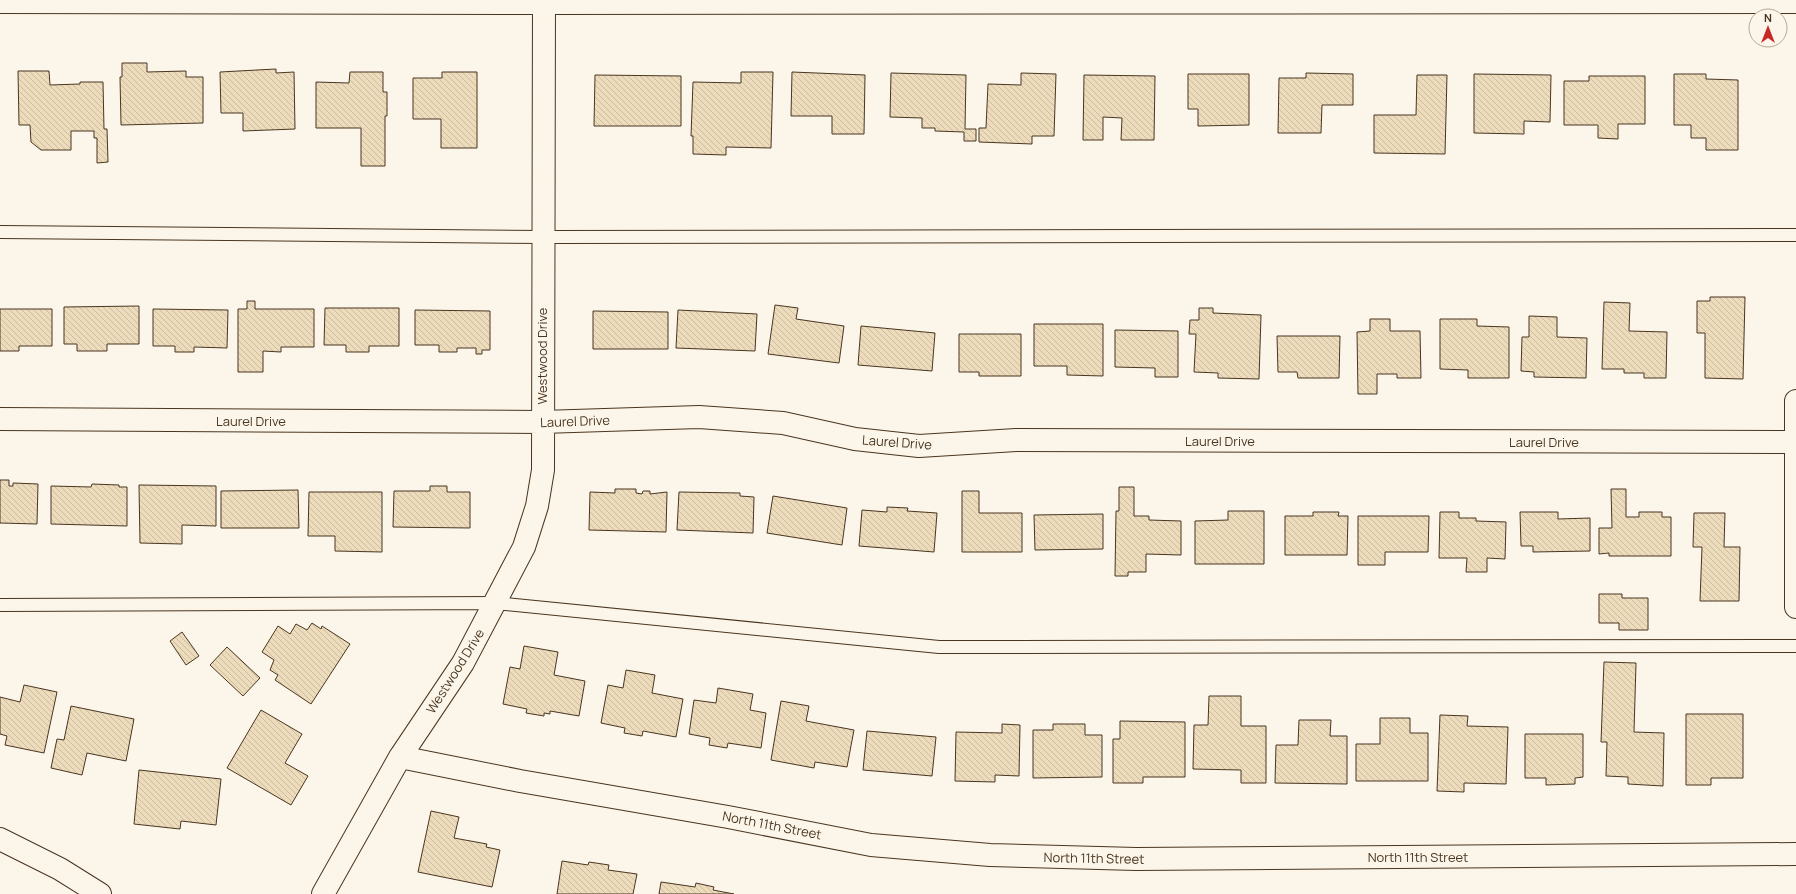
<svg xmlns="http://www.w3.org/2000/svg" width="1796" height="894" viewBox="0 0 1796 894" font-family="Manrope,sans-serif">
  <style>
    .building { fill: url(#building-back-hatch); stroke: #4a3520 }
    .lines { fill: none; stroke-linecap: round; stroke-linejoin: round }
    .service-casing { stroke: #4a3520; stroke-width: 14 }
    .minor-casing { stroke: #4a3520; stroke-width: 24 }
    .secondary-casing { stroke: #4a3520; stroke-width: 24 }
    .service { stroke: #fbf6e9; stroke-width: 12 }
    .minor { stroke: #fbf6e9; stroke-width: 22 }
    .secondary { stroke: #fbf6e9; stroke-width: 22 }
    .labels { text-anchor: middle; stroke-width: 3; stroke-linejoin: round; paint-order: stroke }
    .street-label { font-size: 13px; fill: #4a3520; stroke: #fbf6e9 }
  </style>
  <defs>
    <pattern id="building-back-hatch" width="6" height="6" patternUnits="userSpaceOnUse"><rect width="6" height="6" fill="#ecdcbc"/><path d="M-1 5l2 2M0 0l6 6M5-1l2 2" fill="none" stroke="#ccbda1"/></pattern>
  </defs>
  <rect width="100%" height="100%" fill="#fbf6e9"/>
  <!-- building -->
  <path class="building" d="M122,63H147V72L186,71V77H203V123L121,125L120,77H122Z
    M276,69V73L294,72L295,129L243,131V113H221L220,72Z
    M18,71H49L50,85L80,84V82H103L104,129H107L108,162L97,163V138H94V131H71V150H41L31,142L30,125H19Z
    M350,72H383V92H387V116H385V166H361V128H316V82L349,83Z
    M442,72H477V148H441V119H413V78H442Z
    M741,72H773L771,148L726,147V155L693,154V136H691L693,82L741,83Z
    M792,72L865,75L864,134H832V116H791Z
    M891,73L966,75L965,129H976V141H964V132L935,131V128H922V118L890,117Z
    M1021,73L1056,74L1054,136H1032V144L979,142V128H986L988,84L1021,85Z
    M1306,73L1353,74V105H1322L1321,133H1278L1279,78H1306Z
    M1188,74H1249V125L1198,126V109H1188Z
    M1474,74L1551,75L1550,122L1524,121V134L1474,133Z
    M1674,74H1706V79L1738,80V150H1706V138H1691V125H1674Z
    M595,75L681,76V126H594Z
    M1084,75L1155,76L1154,140H1121L1122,118L1103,117V140H1083Z
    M1417,75H1447L1445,154L1374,153V115H1416Z
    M1589,76H1645V124H1618V139L1598,138V125H1564V81H1589Z
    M1710,297H1745L1743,379L1705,378V333H1697V301H1710Z
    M247,301H255V309H314V347H281V352L263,351V372H238V309H247Z
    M1604,302L1630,303L1629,331L1667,332L1666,378H1644V373H1624V369H1602Z
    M775,305L798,308L796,319L844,326L839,363L768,354Z
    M139,306V344H107V351H77V344H64V307Z
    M325,308H399V346H369V352H346V345H324Z
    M1199,308H1213V313L1261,315L1259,379L1218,378V373L1194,372L1196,334H1189L1190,320H1199Z
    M0,309H52V346H19V351H0Z
    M153,309L228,310L227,348L194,347V352H175V346H153Z
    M415,310L490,311V350H482V354H476V348H457V352H439V345H415Z
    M678,310L757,314L755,351L676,348Z
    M593,311L668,312V349H593Z
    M1529,316L1557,317V337L1587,338L1586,378L1534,377V372L1521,371L1522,337H1529Z
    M1370,319H1390V331H1420L1421,378H1397V374H1377V394H1358L1357,332L1370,331Z
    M1440,319H1477V326L1509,327V378H1468V370L1440,369Z
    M1034,324H1103V376L1067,375V366H1034Z
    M861,326L935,333L932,371L858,365Z
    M1115,330L1178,331V377H1155V368L1115,367Z
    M959,334H1021V376H979V372H959Z
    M1277,336H1340L1339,378H1298L1297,372H1278Z
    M0,480H9V486H13V483L38,484L37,524L0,523Z
    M92,484L119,485V487H127V526L51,524V486L91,487Z
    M139,485L216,486V526L182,525V544L140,543Z
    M430,486H447V492H470V528L393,527L394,491H430Z
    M1119,487H1134V516H1149V520L1181,521V555L1146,554V572H1128V576H1115L1116,511H1119Z
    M615,489H636V493L642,494L643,491H650V494L667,492L666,532L589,530L590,492L615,493Z
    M1611,489H1626V517H1639V512H1662V517H1671V556H1609V553L1599,554V528H1612Z
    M298,490L299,528H221V491Z
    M962,491H979V513H1022V552H962Z
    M309,492H382V552L335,551V536H308Z
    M679,492L740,493V496L754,497L753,533L677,530Z
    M773,496L847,508L842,545L767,533Z
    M887,507L908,508L907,511L937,513L934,552L859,546L862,510L887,512Z
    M1228,511H1264V564H1195V521L1228,520Z
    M1313,512H1339L1338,516H1348L1347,555H1285V516H1313Z
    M1440,512H1459V518H1476V521L1506,522L1505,559L1487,558V572H1466L1467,558H1439Z
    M1520,512H1558V519L1590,518V551L1533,552V546H1521Z
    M1694,513H1725L1724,547H1740L1739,601H1700L1702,547H1693Z
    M1103,514V549L1035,550L1034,515Z
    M1358,516H1429L1428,552H1385V565H1358Z
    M1599,594H1622V598H1648V630H1619V623H1599Z
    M312,623L321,629L322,626L350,644L311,704L275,680L278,675L270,670L274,660L262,652L278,626L290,634L296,624L307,630Z
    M182,632L199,656L186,665L170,641Z
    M524,646L558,652L554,675L585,681L579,716L550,711V714L544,713V716L526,713L527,709L503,704L510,667L520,669Z
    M227,647L260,678L243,696L210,665Z
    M1604,662L1636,663L1634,732L1664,733L1663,786L1628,784V777L1606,776L1607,742H1601Z
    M626,670L655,675L652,693L683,699L676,737L643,731L642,736L624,733L625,728L601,723L608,685L623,688Z
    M24,685L57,692L44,753L5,745L7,736L0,734V697L20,702Z
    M718,688L753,694L750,710L766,713L761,748L728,743L727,748L709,745L710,738L689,734L694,700L716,703Z
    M1209,696H1241V726H1266V783H1241V770L1193,769L1194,725H1208Z
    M781,701L809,706L806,721L854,730L847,767L815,762L814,768L771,760Z
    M71,706L134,719L126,761L87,753L82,775L51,768L57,739L64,740Z
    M261,710L302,734L285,763L308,776L291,805L227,768Z
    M1686,714H1743V778H1711V785H1686Z
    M1440,715L1468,716L1467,726L1508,727L1506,784L1464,783V792L1437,791Z
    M1380,718H1410V733H1428V781H1356V744H1380Z
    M1299,720H1331L1330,736H1347V784L1275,783L1276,745H1298Z
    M1120,721L1185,722V777H1143V783H1113V739H1120Z
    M1002,724L1020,725L1019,776L995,775V782L955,781L956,732L1002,733Z
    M1053,724H1085V735H1102V777L1033,778V730H1053Z
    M867,731L936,737L932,776L863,770Z
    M1525,734H1583V777L1575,778V784L1546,785V778H1525Z
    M139,770L221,779L216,825L181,821L180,829L134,824Z
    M431,811L459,817L454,838L487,844L486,847L500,850L492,887L418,872Z
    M562,861L588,865L589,862L609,865L608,870L637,874L633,894H557Z
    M661,882L695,887L696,883L714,887L713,890L734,894H659Z"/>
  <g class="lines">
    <!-- service casing -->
    <g class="service-casing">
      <path id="service" d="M0,232L543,237L1796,235
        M0,605L495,603L939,647L1796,646"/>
    </g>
    <!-- minor casing -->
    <g class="minor-casing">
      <path id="minor" d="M0,2L544,3L1796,2
        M1796,401V607
        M0,419L542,422L699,417L783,423L855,439L919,446L1016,440L1795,442
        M400,757L520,781L728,817L871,845L990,855L1136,859L1796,854
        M323,894L400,757L463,663L524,547L537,506L543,470L544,0"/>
    </g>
    <!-- secondary casing -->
    <g class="secondary-casing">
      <path id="secondary" d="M0,839L60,869L100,894"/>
    </g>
    <!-- service -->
    <use href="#service" class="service"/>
    <!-- minor -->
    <use href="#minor" class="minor"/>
    <!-- secondary -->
    <use href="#secondary" class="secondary"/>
  </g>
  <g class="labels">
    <!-- street labels -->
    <g class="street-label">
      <text transform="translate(542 356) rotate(-90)" y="5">Westwood Drive</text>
      <text x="251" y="426">Laurel Drive</text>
      <text transform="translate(575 421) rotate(-2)" y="5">Laurel Drive</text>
      <text x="1220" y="446">Laurel Drive</text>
      <text transform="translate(897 442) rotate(4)" y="5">Laurel Drive</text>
      <text x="1544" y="447">Laurel Drive</text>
      <text transform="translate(455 671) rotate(-58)" y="5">Westwood Drive</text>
      <text transform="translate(772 825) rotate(11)" y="5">North 11th Street</text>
      <text x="1418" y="862">North 11th Street</text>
      <text transform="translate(1094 858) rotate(1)" y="5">North 11th Street</text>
    </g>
  </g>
  <!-- north arrow -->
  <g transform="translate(1768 28)"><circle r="19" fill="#fbf6e9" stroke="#b4a999"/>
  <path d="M0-3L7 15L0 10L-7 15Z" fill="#c62828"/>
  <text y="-6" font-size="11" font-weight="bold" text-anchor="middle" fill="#4a3520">N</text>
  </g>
</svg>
